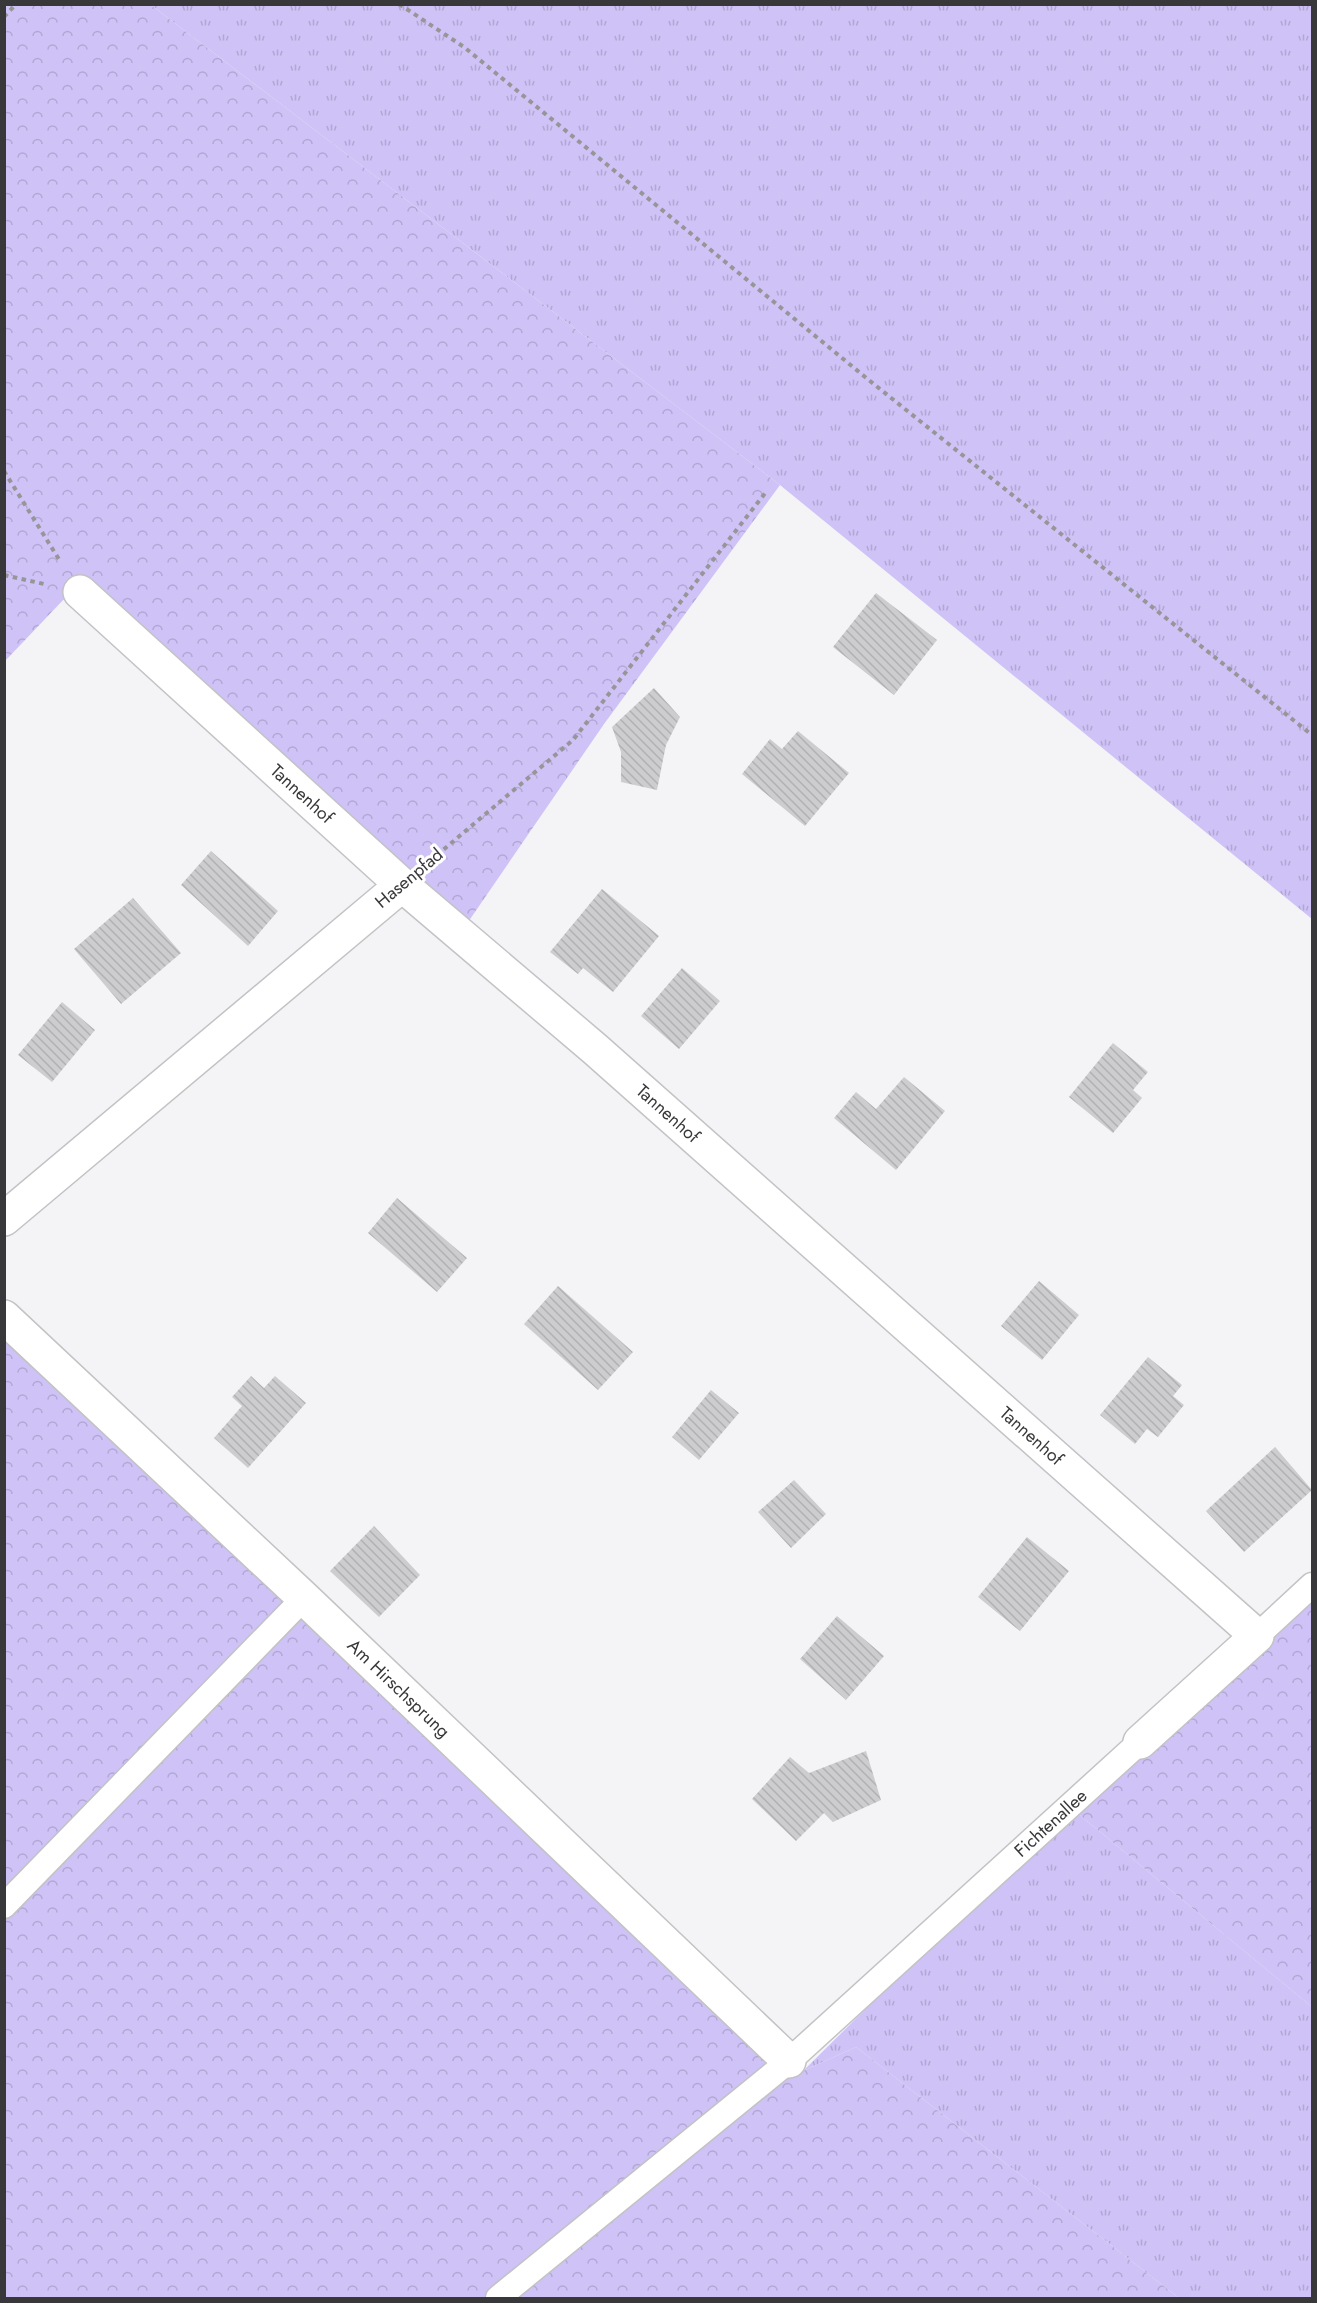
<svg xmlns="http://www.w3.org/2000/svg" width="1317" height="2303" viewBox="0 0 1317 2303" font-family="Jost,sans-serif">
  <style>
    .grass { fill: url(#grass-tufts) }
    .forest { fill: url(#forest-crowns) }
    .building { fill: url(#building-back-hatch) }
    .lines { fill: none; stroke-linecap: round; stroke-linejoin: round }
    .lane-casing { stroke: #c3c2c5; stroke-width: 27 }
    .street-casing { stroke: #c3c2c5; stroke-width: 36 }
    .path { stroke: #969597; stroke-width: 4; stroke-dasharray: 4.5 4.5; stroke-linecap: butt }
    .lane { stroke: #fff; stroke-width: 24 }
    .street { stroke: #fff; stroke-width: 33 }
    .labels { text-anchor: middle; stroke-width: 6; stroke-linejoin: round; paint-order: stroke }
    .street-label { font-size: 18px; fill: #383739; stroke: #fff }
  </style>
  <defs>
    <pattern id="grass-tufts" width="24" height="20" patternUnits="userSpaceOnUse" patternTransform="scale(1.5)"><rect width="24" height="20" fill="#cfc2f6"/><path d="M3 7l-1-3M5 7V3M7 7l1-3M15 17l-1-3M17 17v-4M19 17l1-3" fill="none" stroke="#b2a7d4"/></pattern>
    <pattern id="forest-crowns" width="20" height="18" patternUnits="userSpaceOnUse" patternTransform="scale(1.5)"><rect width="20" height="18" fill="#cfc2f6"/><path d="M2 6a3 3 0 1 1 6 0M12 15a3 3 0 1 1 6 0" fill="none" stroke="#b2a7d4"/></pattern>
    <pattern id="building-back-hatch" width="6" height="6" patternUnits="userSpaceOnUse" patternTransform="scale(1.5)"><rect width="6" height="6" fill="#cdcccf"/><path d="M-1 5l2 2M0 0l6 6M5-1l2 2" fill="none" stroke="#b1b0b2"/></pattern>
  </defs>
  <rect width="100%" height="100%" fill="#f4f3f6"/>
  <!-- grass -->
  <path class="grass" d="M151,5H1312V919L780,485Z
    M1070,1807L1312,2007V2298H1179L856,2047L803,2071Z"/>
  <!-- forest -->
  <path class="forest" d="M5,5H151L780,485L604,724L466,925L65,598L5,661Z
    M4,1318L803,2071L856,2047L1179,2298H5Z
    M1312,1588V2007L1070,1807Z"/>
  <!-- building -->
  <path class="building" d="M876,593L937,640L894,695L833,647Z
    M654,688L680,717L666,745L657,790L621,782V752L612,727Z
    M798,731L849,773L805,826L742,774L770,739L782,749Z
    M211,851L278,911L248,946L181,885Z
    M602,889L659,936L613,992L583,968L578,974L550,952Z
    M133,898L181,953L121,1004L74,949Z
    M682,968L720,1001L679,1049L641,1016Z
    M62,1002L95,1030L52,1082L18,1055Z
    M1113,1043L1148,1072L1133,1090L1142,1098L1113,1133L1069,1097Z
    M904,1077L945,1111L896,1170L834,1118L856,1092L876,1109Z
    M397,1198L467,1258L437,1292L368,1233Z
    M1039,1281L1079,1315L1042,1360L1001,1326Z
    M558,1286L633,1352L598,1390L524,1324Z
    M1148,1357L1182,1385L1173,1396L1184,1405L1158,1437L1147,1429L1135,1444L1100,1415Z
    M251,1376L264,1388L275,1376L306,1403L248,1468L214,1438L242,1406L232,1397Z
    M711,1390L739,1413L699,1460L672,1437Z
    M1275,1447L1312,1490L1244,1552L1206,1511Z
    M794,1480L826,1514L791,1548L758,1512Z
    M374,1526L420,1575L379,1617L330,1571Z
    M1027,1537L1069,1571L1020,1631L978,1597Z
    M837,1616L884,1656L846,1700L800,1659Z
    M866,1751L881,1800L833,1822L824,1813L796,1841L752,1799L790,1757L809,1773Z"/>
  <g class="lines">
    <!-- lane casing -->
    <g class="lane-casing">
      <g id="lane">
        <path d="M1257,1636L1312,1585"/>
        <path d="M4,1906L304,1598"/>
        <path id="s1" d="M498,2298L789,2061L1140,1742"/>
      </g>
    </g>
    <!-- street casing -->
    <g class="street-casing">
      <g id="street">
        <path id="s2" d="M80,592L402,885L595,1049L1257,1636L1140,1742"/>
        <path d="M4,1219L402,885"/>
        <path id="s3" d="M4,1317L304,1598L789,2061"/>
      </g>
    </g>
    <!-- path -->
    <path class="path" d="M399,4L464,47L870,381L1312,735
      M4,17L16,4
      M4,471L60,561
      M4,575L44,584
      M430,861L573,740L766,492"/>
    <!-- lane -->
    <use href="#lane" class="lane"/>
    <!-- street -->
    <use href="#street" class="street"/>
  </g>
  <g class="labels">
    <!-- street labels -->
    <g class="street-label">
      <text dy="6" stroke="none"><textPath href="#s2" startOffset="300">Tannenhof</textPath></text>
      <text transform="translate(409 878) rotate(-40)" y="6">Hasenpfad</text>
      <text dy="6" stroke="none"><textPath href="#s2" startOffset="786">Tannenhof</textPath></text>
      <text dy="6" stroke="none"><textPath href="#s2" startOffset="1272">Tannenhof</textPath></text>
      <text dy="6" stroke="none"><textPath href="#s3" startOffset="542">Am Hirschsprung</textPath></text>
      <text dy="6" stroke="none"><textPath href="#s1" startOffset="729">Fichtenallee</textPath></text>
    </g>
  </g>
  <!-- border -->
  <rect width="1317" height="2303" fill="none" stroke="#383739" stroke-width="12"/>
</svg>
